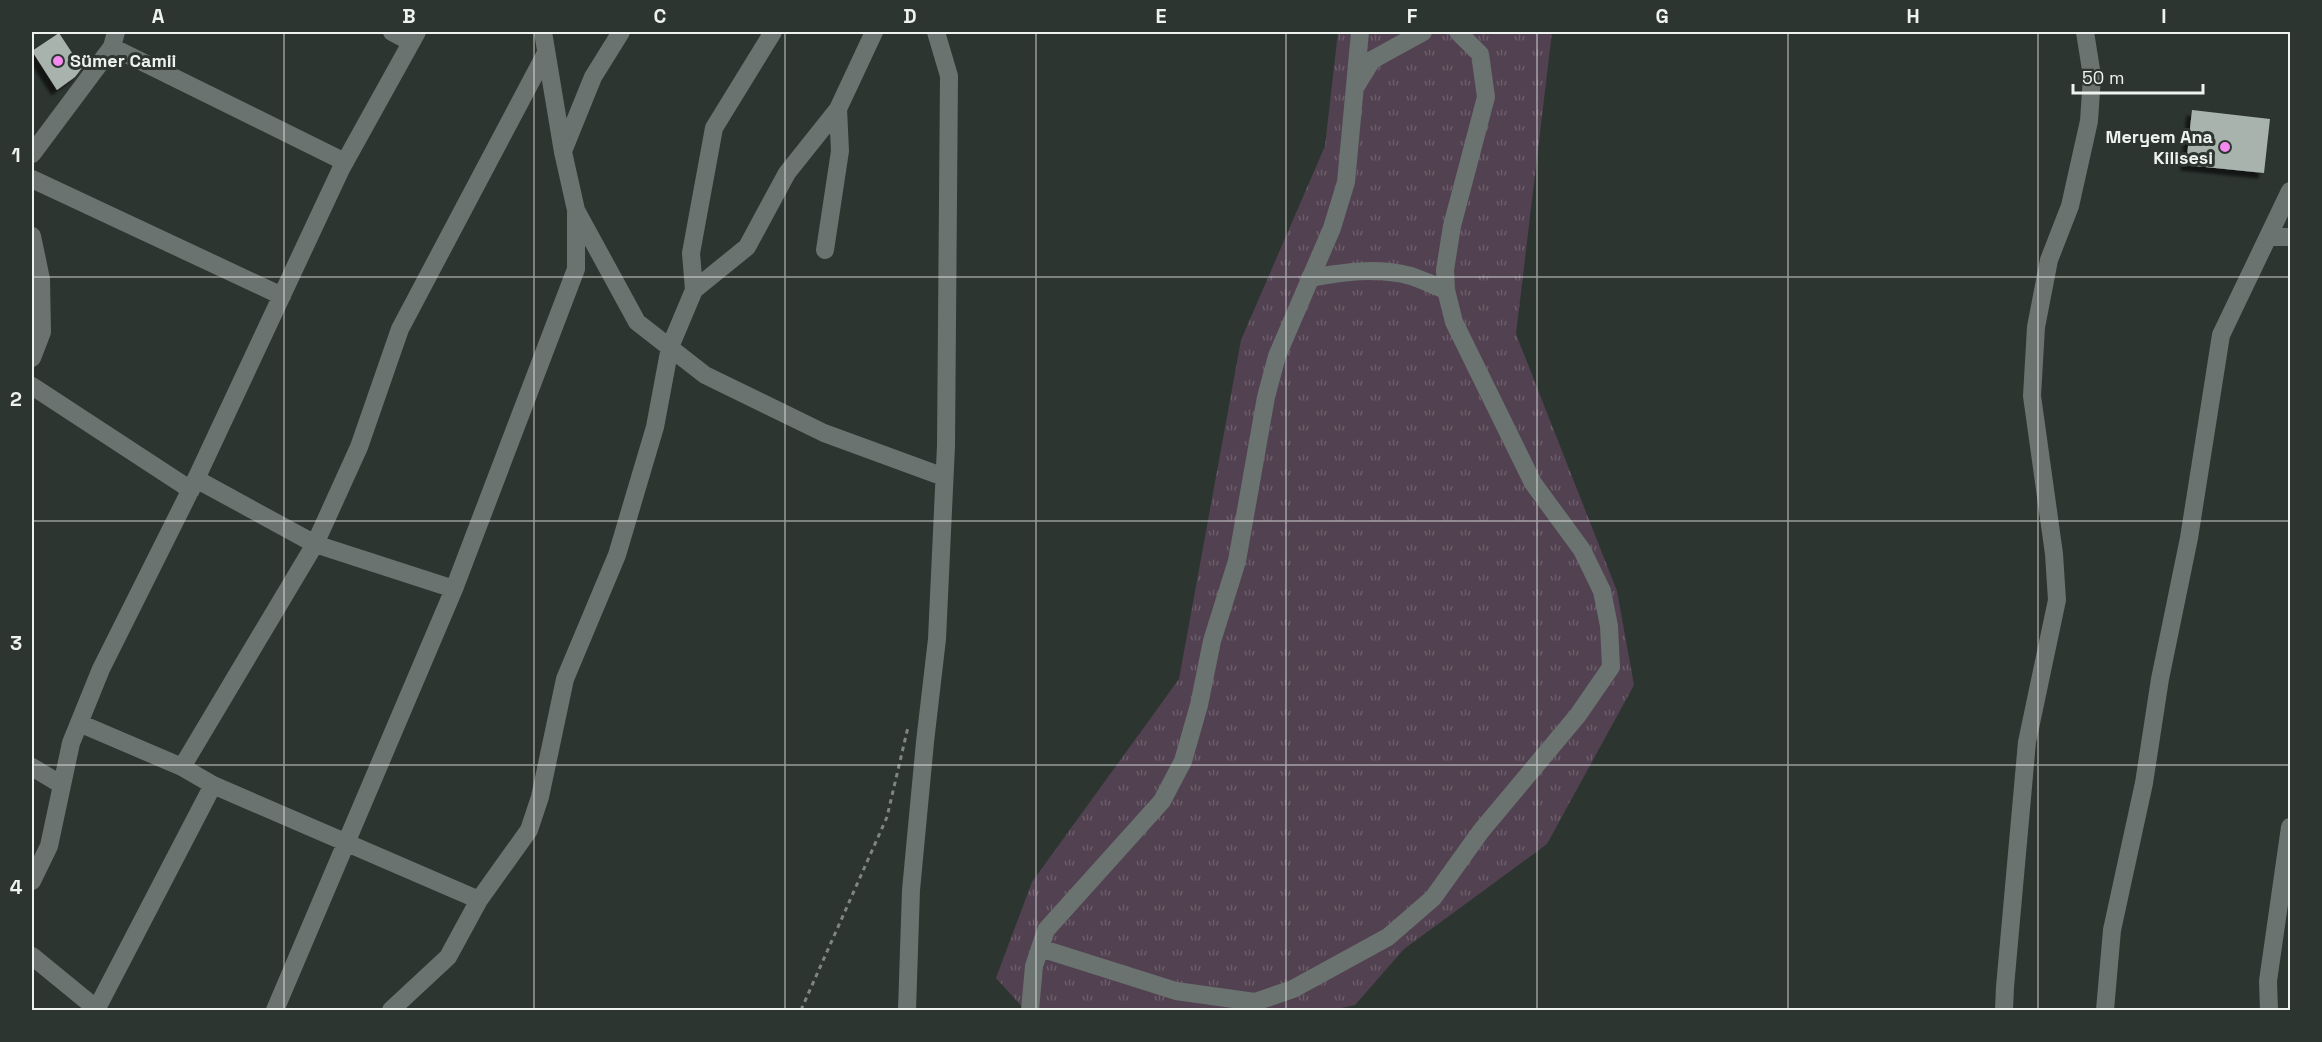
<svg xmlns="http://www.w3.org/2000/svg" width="2322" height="1042" viewBox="0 0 2322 1042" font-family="'Space Grotesk',sans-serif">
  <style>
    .park { fill: url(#park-tufts) }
    .building { fill: #a9b3ae; filter: url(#shadow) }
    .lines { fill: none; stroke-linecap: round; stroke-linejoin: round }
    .path { stroke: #7f8682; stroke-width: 3; stroke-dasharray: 4.5 4.5; stroke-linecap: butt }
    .minor { stroke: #6a736f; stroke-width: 18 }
    .grid { fill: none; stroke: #eef3f0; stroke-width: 1.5; stroke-opacity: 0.55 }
    .poi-dot { fill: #f589ee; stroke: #2d3531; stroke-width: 2 }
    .labels { text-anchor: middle; stroke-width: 6; stroke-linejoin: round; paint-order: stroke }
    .poi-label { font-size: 18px; font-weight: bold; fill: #eef3f0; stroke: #2d3531; text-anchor: start }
    .neatline { fill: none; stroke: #eef3f0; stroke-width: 2 }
    .grid-label { font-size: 20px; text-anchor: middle; font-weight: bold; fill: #eef3f0 }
  </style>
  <defs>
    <pattern id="park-tufts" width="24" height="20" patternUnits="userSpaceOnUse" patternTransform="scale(1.5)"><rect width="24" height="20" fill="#524150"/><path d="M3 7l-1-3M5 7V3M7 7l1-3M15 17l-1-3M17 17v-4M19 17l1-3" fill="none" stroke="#6b5d6a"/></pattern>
    <filter id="shadow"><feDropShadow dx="-5.5" dy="5.5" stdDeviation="1.5" flood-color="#0009"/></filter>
  </defs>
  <rect width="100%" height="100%" fill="#2d3531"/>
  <!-- park -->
  <path class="park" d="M1338,32H1552L1516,334L1617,591L1634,685L1547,844L1404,949L1355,1005L1333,1010H1025L996,978L1032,882L1179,679L1241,340L1325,146Z"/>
  <!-- building -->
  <path class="building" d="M59,33L82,68L75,77L57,90L32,51Z
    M2192,110L2270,119L2264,173L2186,165Z"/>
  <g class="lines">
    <!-- path -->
    <path class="path" d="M801,1010L887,817L908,727"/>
    <!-- minor -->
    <path class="minor" d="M392,32L411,42
      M112,47L345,162
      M1356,86L1372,60L1423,32
      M563,151L593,77L621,32
      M32,154L112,47L116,32
      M32,179L282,296
      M577,212L637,322L705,375L824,433L944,477
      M32,236L41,279L42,332L32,358
      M2268,237H2290
      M825,250L840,151L838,109
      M1310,278C1344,272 1377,267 1411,276C1423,280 1435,286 1446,290
      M694,290L691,253L714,128L773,32
      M32,386L191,490
      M196,479L315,544L454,589L576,269V210L563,152L543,32
      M79,723L182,767L213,785L479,900L448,957L391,1010
      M32,767L62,785
      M182,767L315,544L359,447L400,329L546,53
      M32,881L49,846L71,743L101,669L196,479L341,169L417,32
      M479,900L529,830L540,797L565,679L617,555L655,427L670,347L694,290L747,247L787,173L838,109L874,32
      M1040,948L1176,991L1255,1002L1293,989L1388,937L1433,898L1481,831L1578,715L1611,667L1609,626L1602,591L1582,550L1533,483L1454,322L1446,290L1445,270L1452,226L1486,97L1480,54L1458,32
      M32,956L98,1010
      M96,1010L213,785
      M275,1010L454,589
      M907,1010L911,890L925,742L937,639L946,446L949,76L936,32
      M1030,1010L1034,966L1046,930L1162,801L1183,761L1199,705L1212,641L1237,561L1266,397L1277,356L1332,228L1346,182L1360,32
      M2004,1010L2005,987L2027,742L2057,600L2054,554L2032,396L2036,327L2049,260L2070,206L2089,121L2092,76L2085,32
      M2105,1010L2112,930L2144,783L2160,679L2189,538L2221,335L2290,191
      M2269,1010L2268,981L2290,827"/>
  </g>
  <!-- grid -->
  <path class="grid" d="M284,32V1010M534,32V1010M785,32V1010M1036,32V1010M1286,32V1010M1537,32V1010M1788,32V1010M2038,32V1010M32,277H2290M32,521H2290M32,765H2290"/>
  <!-- markers -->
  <g class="poi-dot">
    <circle cx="58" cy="61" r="6"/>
    <circle cx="2225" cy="147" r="6"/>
  </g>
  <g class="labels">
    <!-- poi labels -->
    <g class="poi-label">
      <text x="70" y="67">Sümer Camii</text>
      <text x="2213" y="143" text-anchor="end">Meryem Ana<tspan x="2213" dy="21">Kilisesi</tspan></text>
    </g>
  </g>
  <!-- border -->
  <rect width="2322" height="1042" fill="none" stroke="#2d3531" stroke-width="66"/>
  <!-- scale -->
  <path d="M2073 84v9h130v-9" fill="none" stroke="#eef3f0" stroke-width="3"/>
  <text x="2082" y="84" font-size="18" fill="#eef3f0" stroke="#2d3531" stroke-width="4.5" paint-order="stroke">50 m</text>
  <rect x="33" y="33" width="2256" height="976" class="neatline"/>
  <g class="grid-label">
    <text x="158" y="23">A</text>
    <text x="409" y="23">B</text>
    <text x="660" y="23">C</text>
    <text x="910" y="23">D</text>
    <text x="1161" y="23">E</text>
    <text x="1412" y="23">F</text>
    <text x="1662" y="23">G</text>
    <text x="1913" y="23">H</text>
    <text x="2164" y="23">I</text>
    <text x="16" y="162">1</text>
    <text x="16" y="406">2</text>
    <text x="16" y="650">3</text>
    <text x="16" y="894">4</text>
  </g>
</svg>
